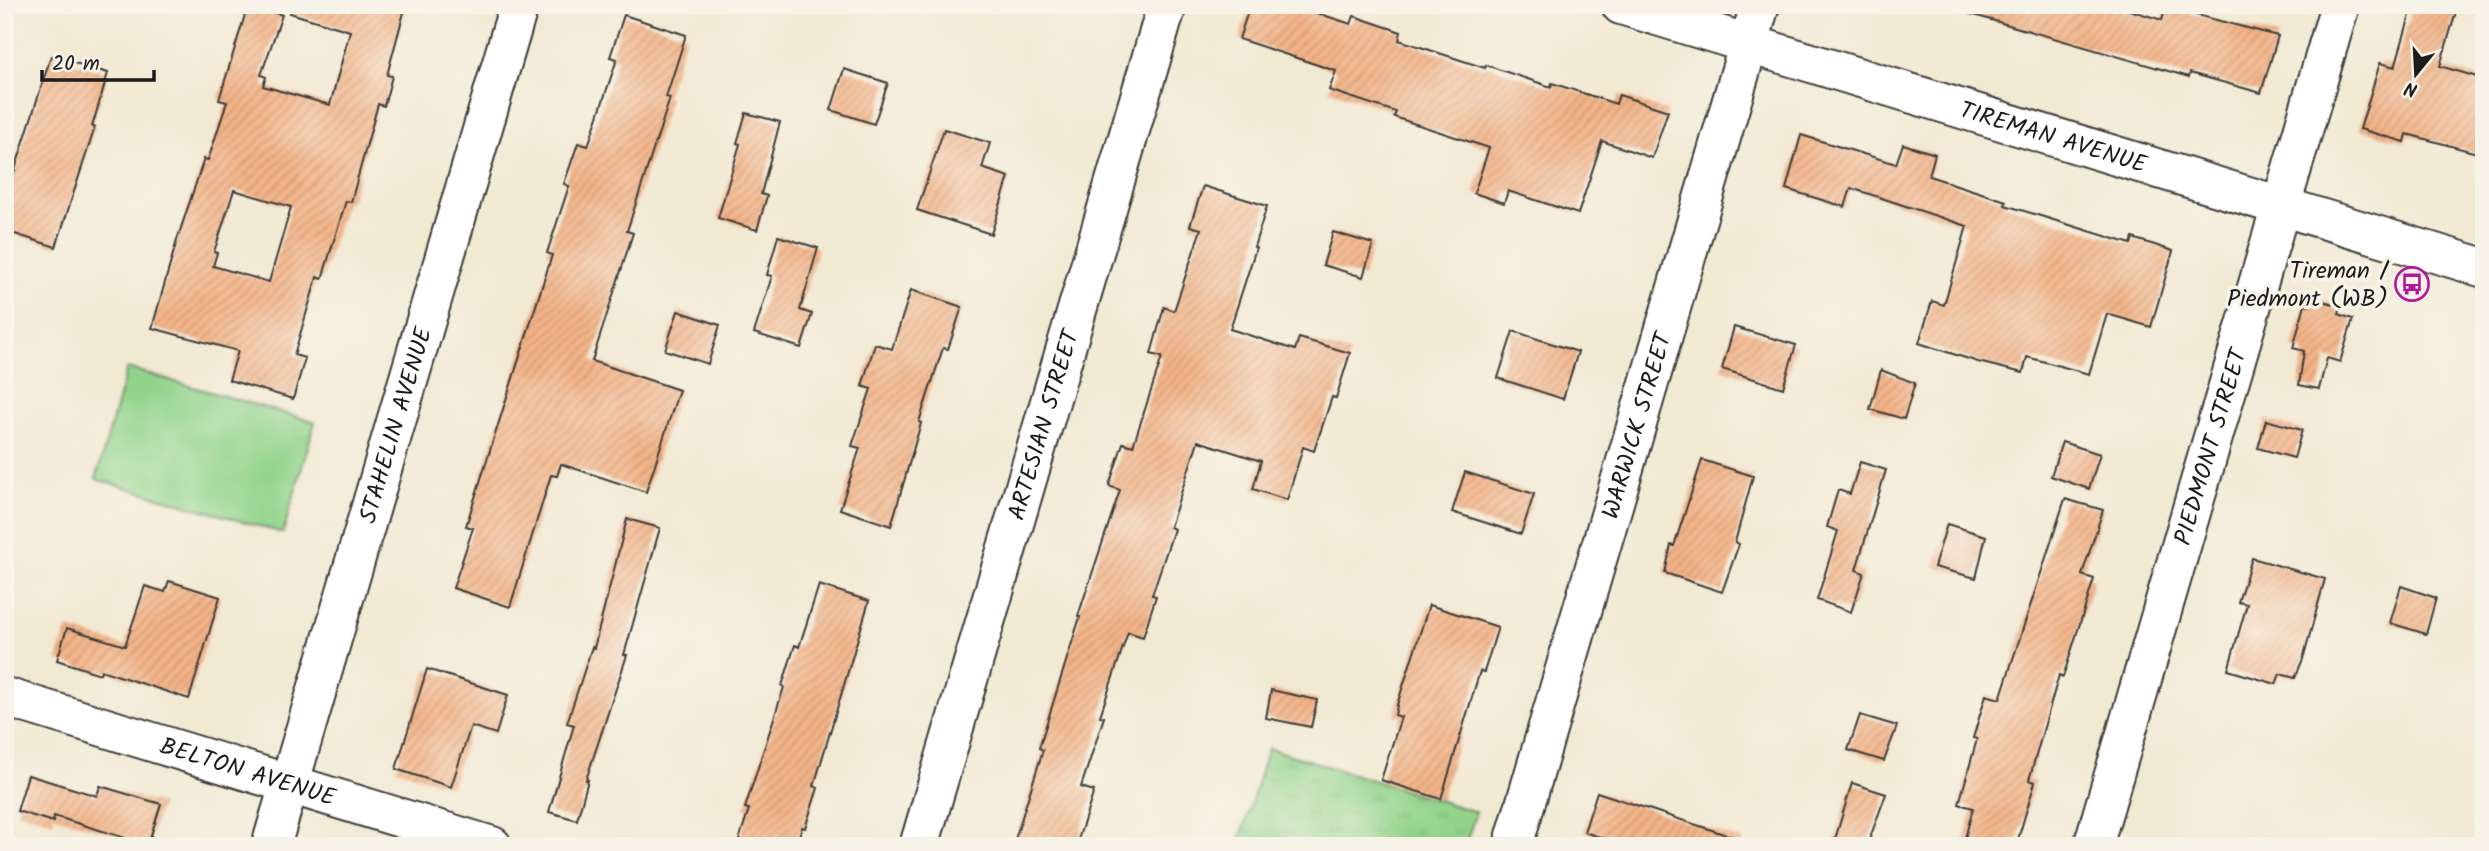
<svg xmlns="http://www.w3.org/2000/svg" width="2489" height="851" viewBox="0 0 2489 851" font-family="Kalam,sans-serif">
  <style>
    .grass { fill: url(#grass-tufts); stroke: #577854; stroke-width: 2 }
    .garden { fill: #92d48c; stroke: #577854; stroke-width: 2 }
    .building { fill: url(#building-hatch); fill-rule: evenodd }
    .lines { fill: none; stroke-linecap: round; stroke-linejoin: round }
    .minor-casing { stroke: #3c3b37; stroke-width: 42 }
    .tertiary-casing { stroke: #3c3b37; stroke-width: 42 }
    .minor { stroke: #fff; stroke-width: 38 }
    .tertiary { stroke: #fff; stroke-width: 38 }
    .labels { text-anchor: middle; stroke-width: 7; stroke-linejoin: round; paint-order: stroke }
    .street-label { font-size: 24px; fill: #1c1c1c; stroke: #f7f3e8 }
    .poi-label { font-size: 24px; fill: #1c1c1c; stroke: #f7f3e8; text-anchor: end }
  </style>
  <defs>
    <pattern id="grass-tufts" width="24" height="20" patternUnits="userSpaceOnUse" patternTransform="scale(1.75)"><rect width="24" height="20" fill="#92d48c"/><path d="M3 7l-1-3M5 7V3M7 7l1-3M15 17l-1-3M17 17v-4M19 17l1-3" fill="none" stroke="#7db578"/></pattern>
    <pattern id="building-hatch" width="6" height="6" patternUnits="userSpaceOnUse" patternTransform="scale(1.75)"><rect width="6" height="6" fill="#f3b387"/><path d="M-1 1l2-2M0 6l6-6M5 7l2-2" fill="none" stroke="#d09974"/></pattern>
  </defs>
  <rect width="100%" height="100%" fill="#f7f3e8"/>
  <filter id="ink" filterUnits="userSpaceOnUse"><feTurbulence type="fractalNoise" baseFrequency=".0143" numOctaves="2"/><feDisplacementMap in="SourceGraphic" scale="14" xChannelSelector="R" yChannelSelector="G"/><feConvolveMatrix kernelMatrix="1 2 1 2 8 2 1 2 1" color-interpolation-filters="sRGB"/></filter>
  <filter id="wash" filterUnits="userSpaceOnUse"><feTurbulence type="fractalNoise" baseFrequency=".00686" numOctaves="4" result="noise"/><feDisplacementMap in="SourceGraphic" scale="28" xChannelSelector="R" yChannelSelector="G"/><feGaussianBlur stdDeviation="1.57" result="paint"/><feColorMatrix in="noise" values="0 0 0 0 0 0 0 0 0 0 0 0 0 0 0 0 0 1.4 0 .05"/><feComposite in="paint" operator="in"/></filter>
  <g filter="url(#wash)">
    <rect width="100%" height="100%" fill="#f2e9d3"/>
    <!-- grass -->
    <path class="grass" d="M1268,748L1476,812L1465,846H1238Z"/>
    <!-- garden -->
    <path class="garden" d="M127,368L315,422L283,533L96,479Z"/>
    <g id="blocks">
      <!-- building -->
      <path class="building" d="M248,5L282,15L261,75L266,77L263,86L330,105L350,31L290,13L292,5H406L387,75L392,76L384,106L378,104L351,202L346,201L322,279L317,277L294,355L305,358L293,399L229,380L238,351L152,328L177,240L204,159L208,160L227,102L219,100ZM234,190L291,207L269,282L213,266L217,253L214,252Z
        M1250,5H1292L1351,24L1354,16L1401,32L1399,40L1485,68L1486,65L1551,87L1552,83L1616,104L1619,95L1668,111L1652,158L1602,141L1578,214L1508,191L1504,203L1474,193L1489,148L1394,117L1396,112L1329,90L1336,71L1239,39Z
        M1968,5H2113L2162,20L2166,7L2278,36L2261,93L2190,73L2189,77L1967,13Z
        M2413,5H2458L2440,66L2484,79V155L2407,134L2405,142L2360,129L2380,63L2395,67Z
        M624,15L686,35L666,97L670,98L627,231L633,233L592,361L679,390L646,492L561,464L557,476L551,475L510,607L453,588L473,528L466,526L552,255L547,253L569,186L564,184L578,143L588,146L617,59L610,57Z
        M51,56L108,73L92,127H95L56,247L5,231V201Z
        M844,69L888,83L874,124L831,110Z
        M746,113L780,122L761,194L767,196L757,230L718,218L740,144L737,143Z
        M944,129L990,143L982,168L1009,177L991,234L917,210Z
        M1801,135L1896,164L1903,144L1935,154L1929,176L2006,201L2005,205L2131,244L2133,238L2173,251L2151,327L2107,314L2089,374L2027,357L2023,373L1978,362L1919,343L1932,301L1944,305L1967,226L1851,188L1845,207L1786,189Z
        M1203,186L1267,206L1254,247L1256,248L1230,329L1295,350L1299,338L1350,353L1336,398L1332,397L1314,451L1303,447L1287,500L1253,489L1261,461L1198,441L1170,527L1174,529L1152,595L1156,596L1143,637L1128,632L1100,716L1104,717L1081,787L1094,791L1076,846H1013L1043,750L1039,748L1080,617L1078,616L1120,490L1109,486L1123,443L1133,446L1162,357L1151,354L1164,307L1174,311L1201,229L1190,226Z
        M1333,232L1373,244L1363,277L1323,265Z
        M778,236L818,248L800,310L812,314L801,348L754,333L772,276L767,275Z
        M911,290L962,307L948,349L943,348L919,422L921,423L891,526L840,509L860,448L852,446L871,389L862,386L875,344L892,349Z
        M2312,298L2341,306L2339,314L2353,319L2340,362L2327,358L2319,389L2299,385L2304,351L2293,348L2305,304L2310,306Z
        M678,311L720,325L708,364L665,350Z
        M1734,327L1796,345L1783,388L1722,369Z
        M1513,331L1578,352L1563,399L1498,378Z
        M1881,370L1915,383L1904,419L1870,409Z
        M2266,420L2302,430L2294,458L2258,448Z
        M2062,442L2100,454L2089,489L2051,476Z
        M1702,460L1753,476L1735,542L1739,544L1722,592L1665,573L1671,545L1674,546Z
        M1860,462L1886,470L1856,570L1864,573L1851,612L1817,600L1838,531L1827,527L1838,490L1850,494Z
        M1465,472L1534,494L1521,534L1452,512Z
        M2065,499L2103,510L2082,575L2094,579L2063,677L2059,675L2029,780L2035,782L2016,846H1963L1973,808L1959,804L1977,739L1973,738L1986,695L2000,699Z
        M627,519L660,528L624,655H627L586,780H588L577,820L549,812L574,725L567,723L592,647L594,648Z
        M1947,524L1986,536L1976,578L1934,567Z
        M2252,558L2325,579L2303,659L2295,678L2280,674L2276,684L2228,670L2247,604L2238,602Z
        M169,581L220,597L189,699L101,670L100,674L57,660L67,628L125,646L145,586L165,592Z
        M819,585L869,601L814,786L818,788L805,828L802,827L796,846H737L749,809L745,808L784,687L782,686L795,645L799,647Z
        M2401,586L2436,598L2426,634L2390,623Z
        M1429,605L1498,627L1484,672L1480,671L1441,799L1381,780L1401,717L1395,715L1397,705Z
        M427,669L508,695L496,734L471,726L451,787L396,769Z
        M1271,690L1317,700L1311,727L1266,718Z
        M1860,715L1897,726L1884,761L1848,750Z
        M28,775L97,796L100,786L161,804L148,845L54,816L53,822L17,811Z
        M1852,783L1886,794L1867,846H1833Z
        M1597,792L1742,840L1741,846H1628L1584,832Z"/>
    </g>
  </g>
  <g filter="url(#ink)">
    <use href="#blocks" fill-opacity="0" stroke="#3c3b37" stroke-width="2"/>
    <g class="lines">
      <!-- minor casing -->
      <g class="minor-casing">
        <g id="minor">
          <path id="s1" d="M5,697L492,846"/>
          <path id="s2" d="M271,846L519,5"/>
          <path id="s3" d="M919,846L1167,5"/>
          <path id="s4" d="M1513,846L1760,5"/>
          <path id="s5" d="M2093,846L2340,5"/>
        </g>
      </g>
      <!-- tertiary casing -->
      <g class="tertiary-casing">
        <g id="tertiary">
          <path id="s6" d="M1621,5L2484,268"/>
        </g>
      </g>
      <!-- minor -->
      <use href="#minor" class="minor"/>
      <!-- tertiary -->
      <use href="#tertiary" class="tertiary"/>
    </g>
  </g>
  <!-- icons -->
  <defs>
    <g id="bus-ring" transform="scale(1.75)"><circle r="9.5" fill="#f7f3e8" stroke="#b5179e" stroke-width="1.5"/><path d="M-5-6H5V4H4V6H2V4H-2V6H-4V4H-5ZM-3.5-4V0h7V-4ZM-3.5 1.2v1.5H-2V1.2ZM2 1.2v1.5H3.5V1.2Z" fill="#b5179e"/></g>
  </defs>
  <g fill-rule="evenodd">
    <use href="#bus-ring" x="2412" y="284"/>
  </g>
  <g class="labels">
    <!-- street labels -->
    <g class="street-label">
      <text dy="8" stroke="none"><textPath href="#s6" startOffset="452">TIREMAN AVENUE</textPath></text>
      <text dy="8" stroke="none"><textPath href="#s3" startOffset="439">ARTESIAN STREET</textPath></text>
      <text dy="8" stroke="none"><textPath href="#s2" startOffset="439">STAHELIN AVENUE</textPath></text>
      <text dy="8" stroke="none"><textPath href="#s4" startOffset="438">WARWICK STREET</textPath></text>
      <text dy="8" stroke="none"><textPath href="#s5" startOffset="416">PIEDMONT STREET</textPath></text>
      <text dy="8" stroke="none"><textPath href="#s1" startOffset="254">BELTON AVENUE</textPath></text>
    </g>
    <!-- poi labels -->
    <g class="poi-label">
      <text x="2388" y="278">Tireman /<tspan x="2388" dy="28">Piedmont (WB)</tspan></text>
    </g>
  </g>
  <!-- margin -->
  <rect width="2489" height="851" fill="none" stroke="#f7f3e8" stroke-width="28"/>
  <!-- north arrow -->
  <g transform="translate(2416 74) rotate(198)" stroke="#f7f3e8" stroke-width="5" paint-order="stroke">
  <path d="M0-5L12 26L0 18L-12 26Z" fill="#1c1c1c"/>
  <text y="-10" font-size="19" font-weight="bold" text-anchor="middle" fill="#1c1c1c">N</text>
  </g>
  <!-- scale -->
  <path d="M42 70v10h112v-10" fill="none" stroke="#1c1c1c" stroke-width="3.5"/>
  <text x="52" y="70" font-size="21" fill="#1c1c1c" stroke="#f7f3e8" stroke-width="5" paint-order="stroke">20 m</text>
</svg>
